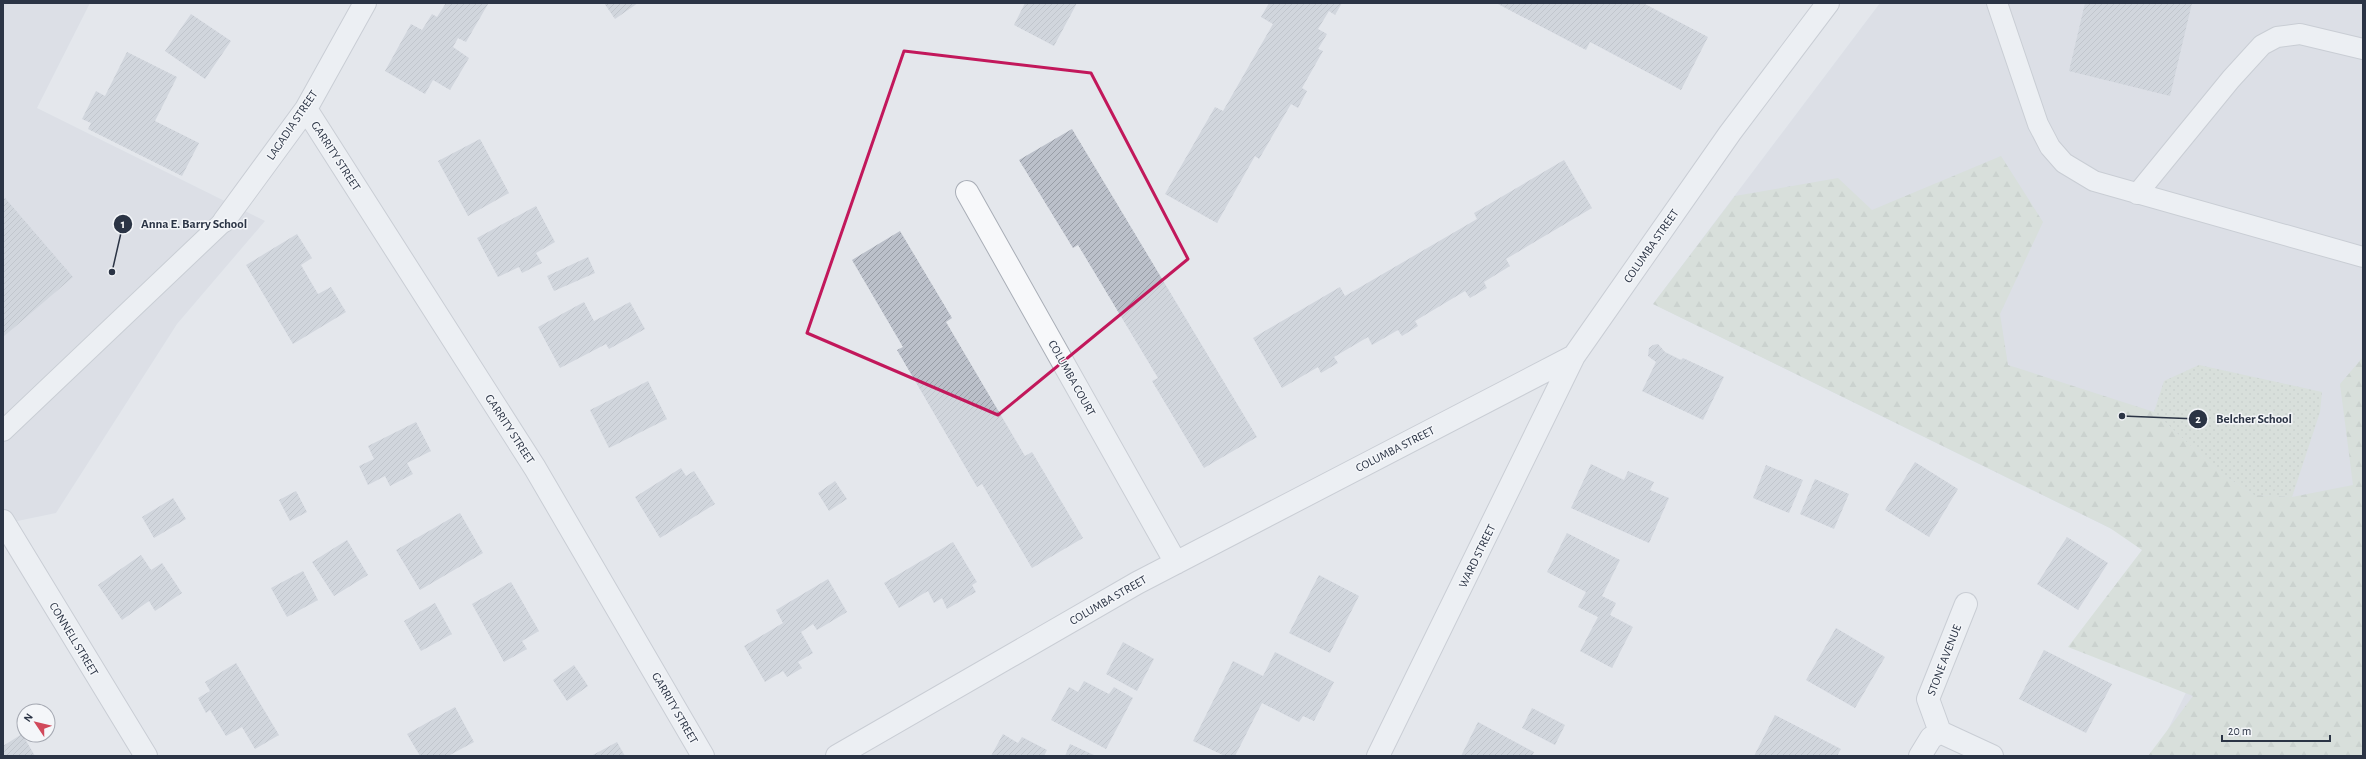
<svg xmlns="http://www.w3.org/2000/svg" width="2366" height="759" viewBox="0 0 2366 759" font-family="'Alegreya Sans',sans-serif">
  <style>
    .built { fill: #d2d6de }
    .grass { fill: url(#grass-dots) }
    .forest { fill: url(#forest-firs) }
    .building { fill: url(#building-hatch) }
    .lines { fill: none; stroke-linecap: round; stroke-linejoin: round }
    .service-casing { stroke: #a9aeb7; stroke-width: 22 }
    .minor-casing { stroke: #a9aeb7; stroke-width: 24 }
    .service { stroke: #f7f8fa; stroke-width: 20 }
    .minor { stroke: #f7f8fa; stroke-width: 22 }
    .marked { fill: none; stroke: #c2185b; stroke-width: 3; stroke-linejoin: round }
    .labels { text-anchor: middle; stroke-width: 3; stroke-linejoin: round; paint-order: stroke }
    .street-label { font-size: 12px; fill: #2b3445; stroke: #f4f6f9 }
    .leader { fill: none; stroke: #2b3445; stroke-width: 1.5 }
    .callout-dot { fill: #2b3445; stroke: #f4f6f9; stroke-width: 1.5 }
    .mark-label { font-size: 12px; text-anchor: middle; font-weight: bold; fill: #fff }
    .callout-label { font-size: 13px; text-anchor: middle; font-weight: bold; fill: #2b3445; stroke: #f4f6f9; stroke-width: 3; stroke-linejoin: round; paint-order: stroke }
  </style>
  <defs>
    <pattern id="grass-dots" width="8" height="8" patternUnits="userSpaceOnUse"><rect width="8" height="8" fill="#c9d6c5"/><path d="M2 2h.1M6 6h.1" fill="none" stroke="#adb8ab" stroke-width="1.8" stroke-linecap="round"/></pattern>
    <pattern id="forest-firs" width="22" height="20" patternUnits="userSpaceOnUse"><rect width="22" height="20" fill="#c9d6c5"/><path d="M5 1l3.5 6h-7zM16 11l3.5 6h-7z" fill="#adb8ab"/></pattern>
    <pattern id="building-hatch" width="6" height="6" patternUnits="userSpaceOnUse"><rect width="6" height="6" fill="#bbc0ca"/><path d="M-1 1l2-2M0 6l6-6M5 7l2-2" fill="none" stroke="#989da6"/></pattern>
  </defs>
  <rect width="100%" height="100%" fill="#e4e7ec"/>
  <!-- built -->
  <path class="built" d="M3,3H90L37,108L265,221L177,324L56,513L3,524Z
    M1880,3H2363V756H2155L2236,590L1653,304Z"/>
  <!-- grass -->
  <path class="grass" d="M2199,365L2322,392L2320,412L2292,497L2254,495L2219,472L2154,412L2164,381Z"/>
  <!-- forest -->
  <path class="forest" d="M2001,156L2043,222L2000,314L2008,365L2154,412L2219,472L2254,495L2292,497L2353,485L2340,384L2363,357V756H2148L2193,696L2068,647L2142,550L2110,528L1653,304L1735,196L1838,178L1872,210Z"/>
  <!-- building -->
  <path class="building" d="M446,3L488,4L466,42L458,38L453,47L469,58L450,90L433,80L425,94L385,71L411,24L422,30L432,14L437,17Z
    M604,3H638L615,19Z
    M1025,3H1077L1054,46L1014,25Z
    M1269,3H1342L1335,15L1329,11L1318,29L1327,34L1318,49L1323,51L1302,88L1307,91L1298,108L1291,104L1259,159L1255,156L1217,223L1165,194L1215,107L1223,111L1273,24L1261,17Z
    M1496,3H1643L1708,37L1681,90L1590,42L1586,50Z
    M2085,3H2192L2170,96L2069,71Z
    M191,14L231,41L205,79L165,51Z
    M127,52L177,77L155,121L199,143L182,176L88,129L91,123L82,119L96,91L105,96Z
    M1072,129L1257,437L1204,468L1152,381L1158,378L1078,245L1073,248L1019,160Z
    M480,139L509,193L468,216L438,161Z
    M1564,160L1592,208L1506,259L1510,266L1484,282L1487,288L1470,298L1465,291L1415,321L1418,326L1402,336L1398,330L1372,345L1368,337L1334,357L1338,363L1321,373L1318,367L1282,388L1253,338L1340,287L1345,296L1477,219L1474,213Z
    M5,198L73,277L3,337V200Z
    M536,206L555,242L536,253L542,263L522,273L519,267L498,277L477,238Z
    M900,231L952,318L946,322L1025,456L1032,452L1083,538L1032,568L982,484L977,487L897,350L903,347L852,260Z
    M297,234L312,258L301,265L318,294L331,287L346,312L293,344L246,265Z
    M588,257L595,273L554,291L547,276Z
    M584,302L594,321L630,302L645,329L609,349L606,344L560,368L538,327Z
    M1658,344L1665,352L1681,360L1683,358L1724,377L1703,420L1642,391L1656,362L1648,356L1649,348L1653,345Z
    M648,381L667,419L609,448L590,410Z
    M416,422L431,451L407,463L413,474L390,486L385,476L368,485L359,466L374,459L368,446Z
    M1915,462L1958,489L1929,537L1885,510Z
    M1591,464L1624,480L1628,471L1654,482L1650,490L1669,498L1649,543L1571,508Z
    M1766,465L1803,480L1789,513L1753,498Z
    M681,468L686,476L694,471L715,504L660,538L635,497Z
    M1815,479L1849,494L1834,529L1800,514Z
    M835,481L847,499L829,511L818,493Z
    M296,491L307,512L290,521L279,500Z
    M173,498L186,519L154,538L142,517Z
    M460,513L483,553L420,590L396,550Z
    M1567,533L1620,560L1602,596L1616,603L1610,615L1633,627L1612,668L1580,651L1598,617L1578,607L1586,592L1547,572Z
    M2067,537L2108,563L2078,610L2037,584Z
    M347,540L368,575L334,596L312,562Z
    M953,542L977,582L972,585L976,592L947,609L942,598L934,603L928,591L899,608L884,583Z
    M141,555L151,570L162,563L182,593L155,611L149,601L122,620L98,585Z
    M303,571L318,600L287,617L271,588Z
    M1319,575L1359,596L1330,653L1289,633Z
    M828,579L847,612L817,630L813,624L801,632L813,653L798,662L802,668L787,677L783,671L765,682L744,646L783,623L776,610Z
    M511,582L539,631L522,641L527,649L504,662L472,604Z
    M435,603L452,634L421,651L404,621Z
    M1836,628L1885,657L1855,708L1806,680Z
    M1123,642L1154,659L1137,691L1106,674Z
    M2044,650L2112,684L2086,733L2019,699Z
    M1275,652L1334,682L1314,721L1303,716L1299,722L1262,703L1235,756H1225L1193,741L1233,661L1263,676Z
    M236,663L279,735L255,749L242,727L226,736L210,710L206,713L198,698L210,691L205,682Z
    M574,665L588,686L567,701L553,680Z
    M1084,681L1109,694L1114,687L1133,698L1106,749L1051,720L1069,687L1078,692Z
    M455,707L474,742L448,756H420L407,734Z
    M1532,708L1565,725L1555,745L1522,728Z
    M1775,715L1841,749L1837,756H1754Z
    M1478,722L1534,752L1532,756H1461Z
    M22,734L35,756H3V746Z
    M1003,734L1018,743L1022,737L1047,750L1044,756H991Z
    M617,742L625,756H591Z
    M1070,744L1096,756H1065Z"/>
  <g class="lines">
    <!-- service casing -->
    <g class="service-casing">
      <path id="service" d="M1997,3L2038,124L2050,147L2064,163L2094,181L2363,257
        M2137,194L2231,79L2262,45L2277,37L2300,34L2363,49
        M3,431L224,221"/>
    </g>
    <!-- minor casing -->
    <g class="minor-casing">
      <path id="minor" d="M306,109L535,468L703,756
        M967,192L1176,563
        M224,221L306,109L365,3
        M3,521L146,756
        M1940,732L1992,756
        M837,756L1137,583L1574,356L1730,133L1828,3
        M1378,756L1574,356
        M1920,756L1931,738L1940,732L1928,699L1966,604"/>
    </g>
    <!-- service -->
    <use href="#service" class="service"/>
    <!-- minor -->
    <use href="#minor" class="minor"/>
  </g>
  <!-- marked area -->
  <path d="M0 0H2366V759H0ZM904,51L1091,73L1188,259L998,415L807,333Z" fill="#e4e7ec" fill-opacity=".55" fill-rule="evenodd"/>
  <path class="marked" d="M904,51L1091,73L1188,259L998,415L807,333Z"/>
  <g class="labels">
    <!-- street labels -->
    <g class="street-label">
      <text transform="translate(292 125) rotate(-56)" y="4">LAGADIA STREET</text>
      <text transform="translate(336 156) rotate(57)" y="4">GARRITY STREET</text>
      <text transform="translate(1651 246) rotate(-55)" y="4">COLUMBA STREET</text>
      <text transform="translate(1072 378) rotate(61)" y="4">COLUMBA COURT</text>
      <text transform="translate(510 429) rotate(57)" y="4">GARRITY STREET</text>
      <text transform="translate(1395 449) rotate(-27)" y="4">COLUMBA STREET</text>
      <text transform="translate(1477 556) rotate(-64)" y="4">WARD STREET</text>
      <text transform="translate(1108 600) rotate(-30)" y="4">COLUMBA STREET</text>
      <text transform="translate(74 639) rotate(59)" y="4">CONNELL STREET</text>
      <text transform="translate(1944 660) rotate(-69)" y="4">STONE AVENUE</text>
      <text transform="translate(675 708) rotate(60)" y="4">GARRITY STREET</text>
    </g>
  </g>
  <!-- callouts -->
  <path class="leader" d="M112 272L123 224M2122 416L2198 419"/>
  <g class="callout-dot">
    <circle cx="112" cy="272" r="4"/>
    <circle cx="2122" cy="416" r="4"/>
    <circle cx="123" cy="224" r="10"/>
    <circle cx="2198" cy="419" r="10"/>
  </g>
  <g class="mark-label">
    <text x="123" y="228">1</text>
    <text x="2198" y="423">2</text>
  </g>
  <g class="callout-label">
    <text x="194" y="228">Anna E. Barry School</text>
    <text x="2254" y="423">Belcher School</text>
  </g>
  <!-- border -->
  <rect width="2366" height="759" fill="none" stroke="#2b3445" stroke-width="8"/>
  <!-- north arrow -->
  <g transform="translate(36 723) rotate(305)"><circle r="19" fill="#f4f6f9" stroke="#a4a8b1"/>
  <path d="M0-3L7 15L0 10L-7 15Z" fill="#d1495b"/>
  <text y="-6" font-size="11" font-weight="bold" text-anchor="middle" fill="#2b3445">N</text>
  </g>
  <!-- scale -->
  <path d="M2222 735v6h108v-6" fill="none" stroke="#2b3445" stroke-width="2"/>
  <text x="2228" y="735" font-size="12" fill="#2b3445" stroke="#f4f6f9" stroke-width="3" paint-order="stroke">20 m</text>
</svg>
